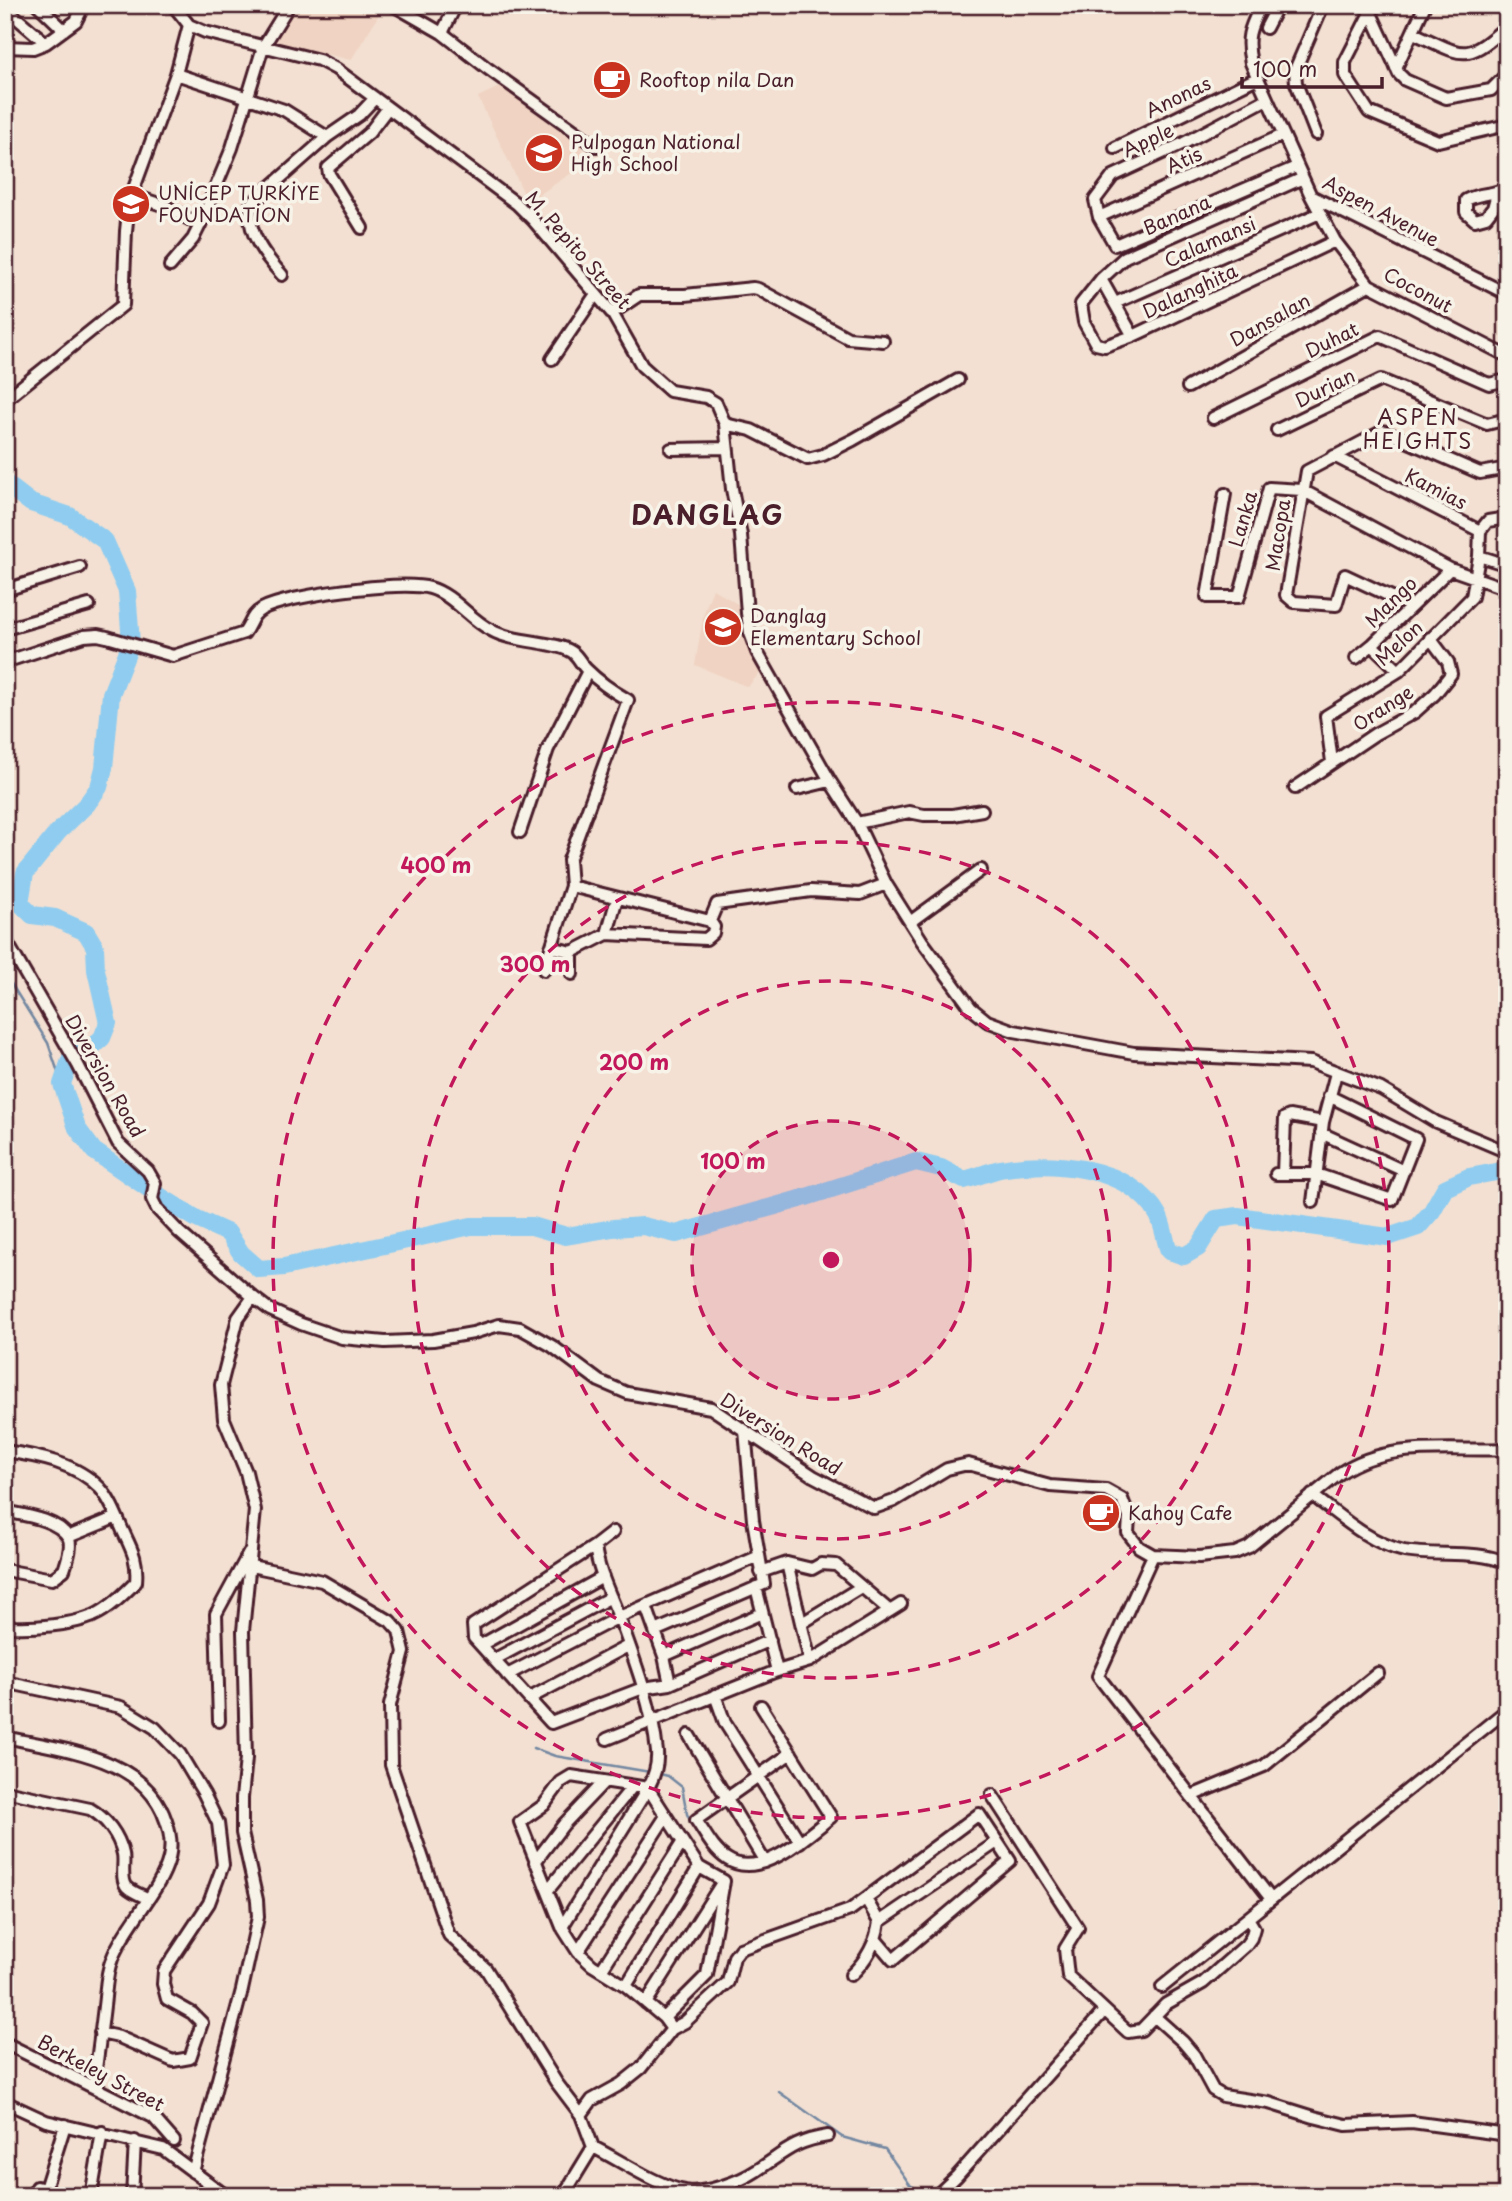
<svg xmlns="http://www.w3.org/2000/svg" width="1512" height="2201" viewBox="0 0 1512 2201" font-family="'Playpen Sans',sans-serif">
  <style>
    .built { fill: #f0d3c2 }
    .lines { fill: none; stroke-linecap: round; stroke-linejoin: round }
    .stream { stroke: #7387a1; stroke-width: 2.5 }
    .river { stroke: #8fccf0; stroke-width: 18 }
    .minor-casing { stroke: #4a1f2b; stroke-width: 16 }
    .minor { stroke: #f7f3e8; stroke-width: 10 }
    .ring { fill: none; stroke: #c2185b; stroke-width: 3.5; stroke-dasharray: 12 9 }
    .labels { text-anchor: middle; stroke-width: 7; stroke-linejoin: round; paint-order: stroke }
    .poi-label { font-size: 19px; fill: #4a1f2b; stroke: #f7f3e8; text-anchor: start }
    .street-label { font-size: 19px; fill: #4a1f2b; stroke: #f7f3e8 }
    .neighbourhood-label { font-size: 21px; letter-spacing: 2px; fill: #4a1f2b; stroke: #f7f3e8 }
    .district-label { font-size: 26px; font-weight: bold; letter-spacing: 2px; fill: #4a1f2b; stroke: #f7f3e8 }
    .centre { fill: #c2185b; stroke: #f7f3e8; stroke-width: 3.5 }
    .ring-label { font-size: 21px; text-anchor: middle; font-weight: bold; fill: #c2185b; stroke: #f7f3e8; stroke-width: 7; stroke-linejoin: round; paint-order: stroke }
  </style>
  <rect width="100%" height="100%" fill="#f3e0d2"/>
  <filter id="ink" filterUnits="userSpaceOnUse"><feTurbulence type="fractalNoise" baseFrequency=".0143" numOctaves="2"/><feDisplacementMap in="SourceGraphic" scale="14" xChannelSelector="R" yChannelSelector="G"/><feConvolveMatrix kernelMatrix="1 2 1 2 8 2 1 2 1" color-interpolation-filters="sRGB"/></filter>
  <g filter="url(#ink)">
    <!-- built -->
    <path class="built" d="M297,5H385L351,60L275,42Z
      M501,86L581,141L585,164L528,202L478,97Z
      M713,589L742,607L746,641L761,671L748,687L695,665L704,612Z"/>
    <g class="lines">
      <!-- stream -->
      <path class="stream" d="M5,974L48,1043L62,1084
        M533,1748L555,1756L650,1772
        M656,1773L668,1776L682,1787L687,1814L692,1825
        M779,2092L842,2137L885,2149L911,2186L928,2194"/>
      <!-- river -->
      <path class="river" d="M5,483L31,503L70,516L105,541L127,591L131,643L111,694L104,768L99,787L87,804L58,832L25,873L20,903L32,915L55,918L86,932L95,947L96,970L108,1023L102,1038L94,1045L76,1052
        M71,1057L62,1084L77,1128L94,1151L161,1197L197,1219L228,1233L241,1253L259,1269L284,1267L471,1226H532L566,1236L613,1228L643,1226L676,1234L800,1199L916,1162L941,1168L964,1180C976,1177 988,1172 1000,1169C1050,1160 1130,1165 1158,1215C1163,1224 1165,1241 1169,1251L1184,1256L1198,1248L1216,1219L1238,1216L1388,1237L1418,1227L1432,1211L1445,1188L1469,1177L1507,1170"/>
      <!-- minor casing -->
      <g class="minor-casing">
        <path id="minor" d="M38,5L64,30
          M173,5L189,25L205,32L319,60L336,69L517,204L533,220L612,313L642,366L670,391L706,397L716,403L725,424L732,489L741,535L747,613L750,633L757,652L830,781L857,823L886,884L922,941L971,1008L987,1021L1014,1031L1134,1053L1311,1062L1381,1089L1436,1122L1500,1149H1507
          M393,5L442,33L487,68L596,146
          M512,5L526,10
          M1261,5C1250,28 1245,37 1251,63L1311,196L1507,294
          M1374,5L1345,62V75L1369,112L1438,141L1507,125
          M5,8L46,43
          M1371,13L1399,74L1405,80L1446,98L1491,90L1507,74
          M1266,28L1278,5
          M442,33L456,5
          M1413,33C1464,55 1463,65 1507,26
          M5,47L33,48L46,43L76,21L80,13V5
          M1396,68L1425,5
          M176,74L284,110L327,137
          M1267,99L1184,143L1113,176L1095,200L1099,217L1115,245L1296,167
          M1316,134L1296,83L1295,70L1323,5
          M1115,148L1257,78
          M1301,179L1125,257L1101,279L1081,304L1084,322L1096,344L1105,346L1133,336L1335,241
          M1497,194L1493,208L1486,217L1475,220L1466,212V200C1484,191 1491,197 1507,187
          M132,195L165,206L200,225
          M1311,196L1335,241L1369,285L1507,356
          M1099,217L1283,135
          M362,228L329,174L328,168L369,133L388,108
          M170,266L193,239L200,225L232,148L263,47L289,5
          M282,275C265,256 245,231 251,204L327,137L359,115L375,98
          M1101,279L1133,336
          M1115,303L1320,213
          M612,313L639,295H685L753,288L758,289L848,338L883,341
          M552,359L596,294
          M1188,387L1369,285
          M5,400L123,305L126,231L129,202L176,74L189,25
          M1213,418L1380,336L1489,384L1507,380
          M725,424L751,430L808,459L823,455L853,440L958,380
          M1277,430L1381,380L1487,424L1507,419
          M671,449L727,448
          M1334,456L1480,531
          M1225,494L1207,597H1239L1269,488L1302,490L1450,569L1507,589
          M1480,531L1488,521L1507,518
          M1479,556L1507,565
          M5,590L80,567
          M1411,606L1345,575L1336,605L1294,602L1286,595L1307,471L1383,431L1480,473L1507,468
          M5,629L89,605
          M1372,645L1399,671
          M1356,658L1372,645L1450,569
          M5,662L84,636L98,635L107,637L173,656L244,633C251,624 251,615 262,609C288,595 402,580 430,588C454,595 469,619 491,630C513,643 556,641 572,652C578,656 581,664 586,669C599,682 612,691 628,700L569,860L571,886
          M1332,762L1326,716L1399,671L1472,597L1479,556L1480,531
          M1295,788L1375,734L1415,712L1435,694L1451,674L1448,662L1430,638
          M797,789L830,781
          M857,823L909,812L924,815H953L982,810
          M520,832L548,749L588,671
          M910,922L981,870
          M607,934L617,898
          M5,939L78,1065L118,1143L148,1171L155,1183L152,1199L157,1209L179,1232L253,1297L270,1310L301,1324L342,1338L385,1342L433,1340L473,1333L499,1325L520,1328L552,1346L599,1381L627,1393L711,1408L813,1476L874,1508L894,1501L947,1469L968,1464L1050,1486L1106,1490L1122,1499L1129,1517L1128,1533L1139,1547L1153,1555L1199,1557L1235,1553L1249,1547L1340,1473C1389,1440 1451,1452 1507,1449
          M551,947L572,952L607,934L706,939L713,933L714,927L710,921L717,904L811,891L860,894L886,884
          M572,952V974
          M544,970L571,886L710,921
          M1321,1133L1404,1171
          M1276,1174H1316L1392,1200L1416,1139L1329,1096
          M1283,1174L1285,1118L1290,1116L1323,1122
          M1313,1202L1323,1122L1336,1073
          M5,1451C38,1456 76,1463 100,1488C110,1499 117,1517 123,1531C132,1550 138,1560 136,1582C124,1594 109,1609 93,1616C71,1625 35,1628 12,1627L5,1620
          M1312,1495C1340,1516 1369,1543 1404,1551C1437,1557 1476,1549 1507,1563
          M5,1511C23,1515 57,1519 68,1537C73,1545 67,1561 64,1570L52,1579L5,1570
          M613,1532L595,1546L473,1625L474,1638L551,1723L643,1688L670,1684L770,1640
          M68,1537L117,1517
          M1153,1555L1098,1676L1271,1899
          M787,1563L810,1661
          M251,1566L322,1581L390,1621L399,1631L404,1652L390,1705L391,1765L449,1935L486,1969L556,2082L581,2115L593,2147C620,2160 657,2186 685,2191C704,2195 741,2181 756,2171C784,2153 794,2141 828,2136
          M761,1572L787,1563L812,1569L821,1564L836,1565L890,1611
          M756,1587L777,1671
          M646,1606L664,1656L670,1684
          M802,1623L861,1587
          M655,1631L764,1584L753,1520L745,1430
          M481,1645L603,1577
          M664,1656L762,1613
          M495,1659L611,1597
          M507,1675L619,1617L757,1557
          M5,1682L121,1707L155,1728L180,1754L204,1794L218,1823L223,1865L209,1903L164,1971L163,1984L167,1999L192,2013L202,2023L190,2058L173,2061L119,2037L100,2033
          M715,1695L725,1723L800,1842
          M530,1698L628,1646
          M761,1706L831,1817C807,1836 760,1881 727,1859C713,1850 705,1833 696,1820L791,1753
          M219,1721L216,1614L249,1553
          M689,1735L765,1862
          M5,1737C62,1750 145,1756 166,1821C170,1832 172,1846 169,1858C161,1891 125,1925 112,1959C106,1973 106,1991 104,2006C101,2033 97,2059 94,2086
          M607,1739L774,1672L810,1661L901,1604
          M5,1791L90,1809C106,1818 119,1835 123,1854C125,1863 120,1879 127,1887C132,1892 141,1895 147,1898
          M992,1795L1078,1928L1065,1949L1068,1976L1128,2032L1141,2030L1166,2004L1203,1983L1246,1945L1251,1938L1254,1928L1248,1918
          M1191,1796L1264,1766L1378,1673
          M535,1862L564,1824L604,1782
          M548,1890L633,1786
          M879,1922L997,1842
          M562,1927L648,1788C654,1777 658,1765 657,1752C653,1709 634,1658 619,1617C610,1594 598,1571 595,1546
          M578,1952L666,1816
          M602,1969L682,1843
          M851,1975C867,1960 876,1943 879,1922L866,1899
          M626,1986L699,1867
          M1162,1987L1507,1710
          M646,2003L720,1886
          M1154,2016L1183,2042L1194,2055L1213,2090L1223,2096L1269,2103L1314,2117L1346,2125L1412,2122L1507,2135
          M664,2018L707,1975L724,1881
          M672,2029L664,2018L626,1986L592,1965L578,1952L562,1927L520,1822L544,1805L561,1782L571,1776L648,1788L699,1867L724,1881
          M5,2043L153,2117L174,2141
          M5,2102L46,2121L163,2149L226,2196
          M581,2115L592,2100L621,2084L641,2068L672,2029L685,2022L728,1982L734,1957L740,1949L850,1910L979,1814L1010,1861L893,1960L876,1940
          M193,2172L242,1990L258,1917L257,1900L242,1833V1798L246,1758L243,1631L255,1510L246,1472L224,1419L221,1385L238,1318L253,1297
          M32,2196L37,2187L45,2189L65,2125
          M91,2196L102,2132
          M132,2196L135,2141
          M563,2196L593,2147
          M936,2196L957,2176L1104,2011"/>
      </g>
      <!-- minor -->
      <use href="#minor" class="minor"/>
    </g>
  </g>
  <!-- distance rings -->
  <circle cx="831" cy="1260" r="139" fill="#c2185b" fill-opacity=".12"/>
  <g class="ring">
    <circle cx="831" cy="1260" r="139"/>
    <circle cx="831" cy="1260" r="279"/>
    <circle cx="831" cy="1260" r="418"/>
    <circle cx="831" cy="1260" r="558"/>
  </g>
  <!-- icons -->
  <defs>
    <g id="cafe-disc" transform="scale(2.0125)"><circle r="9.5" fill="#c8321e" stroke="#f7f3e8"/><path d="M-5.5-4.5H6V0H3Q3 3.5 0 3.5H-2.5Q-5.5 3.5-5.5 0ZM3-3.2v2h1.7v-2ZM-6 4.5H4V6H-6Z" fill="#fff"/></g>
    <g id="school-disc" transform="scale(2.0125)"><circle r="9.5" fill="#c8321e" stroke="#f7f3e8"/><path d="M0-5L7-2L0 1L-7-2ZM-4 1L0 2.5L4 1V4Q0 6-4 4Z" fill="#fff"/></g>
  </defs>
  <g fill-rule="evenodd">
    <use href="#cafe-disc" x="612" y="80"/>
    <use href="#school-disc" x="544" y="153"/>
    <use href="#school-disc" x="131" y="204"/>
    <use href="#school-disc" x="723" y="627"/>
    <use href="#cafe-disc" x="1101" y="1513"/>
  </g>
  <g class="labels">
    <!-- poi labels -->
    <g class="poi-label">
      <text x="639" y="87">Rooftop nila Dan</text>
      <text x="571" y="149">Pulpogan National<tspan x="571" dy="22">High School</tspan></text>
      <text x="158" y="200">UNİCEP TURKİYE<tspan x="158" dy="22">FOUNDATİON</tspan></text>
      <text x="750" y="623">Danglag<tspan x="750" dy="22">Elementary School</tspan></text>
      <text x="1128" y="1520">Kahoy Cafe</text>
    </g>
    <!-- street labels -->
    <g class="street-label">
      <text transform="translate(1178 97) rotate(-26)" y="7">Anonas</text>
      <text transform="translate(1148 140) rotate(-25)" y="7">Apple</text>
      <text transform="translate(1184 160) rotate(-24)" y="7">Atis</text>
      <text transform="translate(1381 211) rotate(28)" y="7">Aspen Avenue</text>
      <text transform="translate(1177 215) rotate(-24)" y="7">Banana</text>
      <text transform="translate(1210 242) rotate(-24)" y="7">Calamansi</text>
      <text transform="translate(578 250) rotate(49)" y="7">M. Pepito Street</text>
      <text transform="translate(1418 290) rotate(28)" y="7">Coconut</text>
      <text transform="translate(1190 291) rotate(-25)" y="7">Dalanghita</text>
      <text transform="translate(1270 320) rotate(-29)" y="7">Dansalan</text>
      <text transform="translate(1332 340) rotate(-26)" y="7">Duhat</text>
      <text transform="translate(1325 388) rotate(-26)" y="7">Durian</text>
      <text transform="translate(1436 489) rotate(27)" y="7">Kamias</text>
      <text transform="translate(1243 519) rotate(-74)" y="7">Lanka</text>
      <text transform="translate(1278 535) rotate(-81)" y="7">Macopa</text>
      <text transform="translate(1391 602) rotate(-45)" y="7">Mango</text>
      <text transform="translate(1399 643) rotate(-43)" y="7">Melon</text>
      <text transform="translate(1383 708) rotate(-33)" y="7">Orange</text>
      <text transform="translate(105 1076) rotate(60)" y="7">Diversion Road</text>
      <text transform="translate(781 1434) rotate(32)" y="7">Diversion Road</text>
      <text transform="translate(101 2073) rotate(28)" y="7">Berkeley Street</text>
    </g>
    <!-- neighbourhood labels -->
    <g class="neighbourhood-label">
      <text x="1418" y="425">ASPEN<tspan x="1418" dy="24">HEIGHTS</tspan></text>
    </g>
    <!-- district labels -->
    <g class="district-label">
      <text x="708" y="525">DANGLAG</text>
    </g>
  </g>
  <circle cx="831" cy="1260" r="10" class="centre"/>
  <g class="ring-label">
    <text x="436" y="873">400 m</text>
    <text x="535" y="972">300 m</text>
    <text x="634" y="1070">200 m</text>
    <text x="733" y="1169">100 m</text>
  </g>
  <!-- margin -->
  <rect width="1512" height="2201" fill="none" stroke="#f7f3e8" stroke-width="28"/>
  <rect x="14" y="14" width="1484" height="2173" fill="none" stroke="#4a1f2b" stroke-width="2.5" filter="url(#ink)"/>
  <!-- scale -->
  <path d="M1242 77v10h140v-10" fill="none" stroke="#4a1f2b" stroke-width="3.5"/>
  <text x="1253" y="77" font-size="21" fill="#4a1f2b" stroke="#f7f3e8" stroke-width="5" paint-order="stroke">100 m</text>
</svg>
